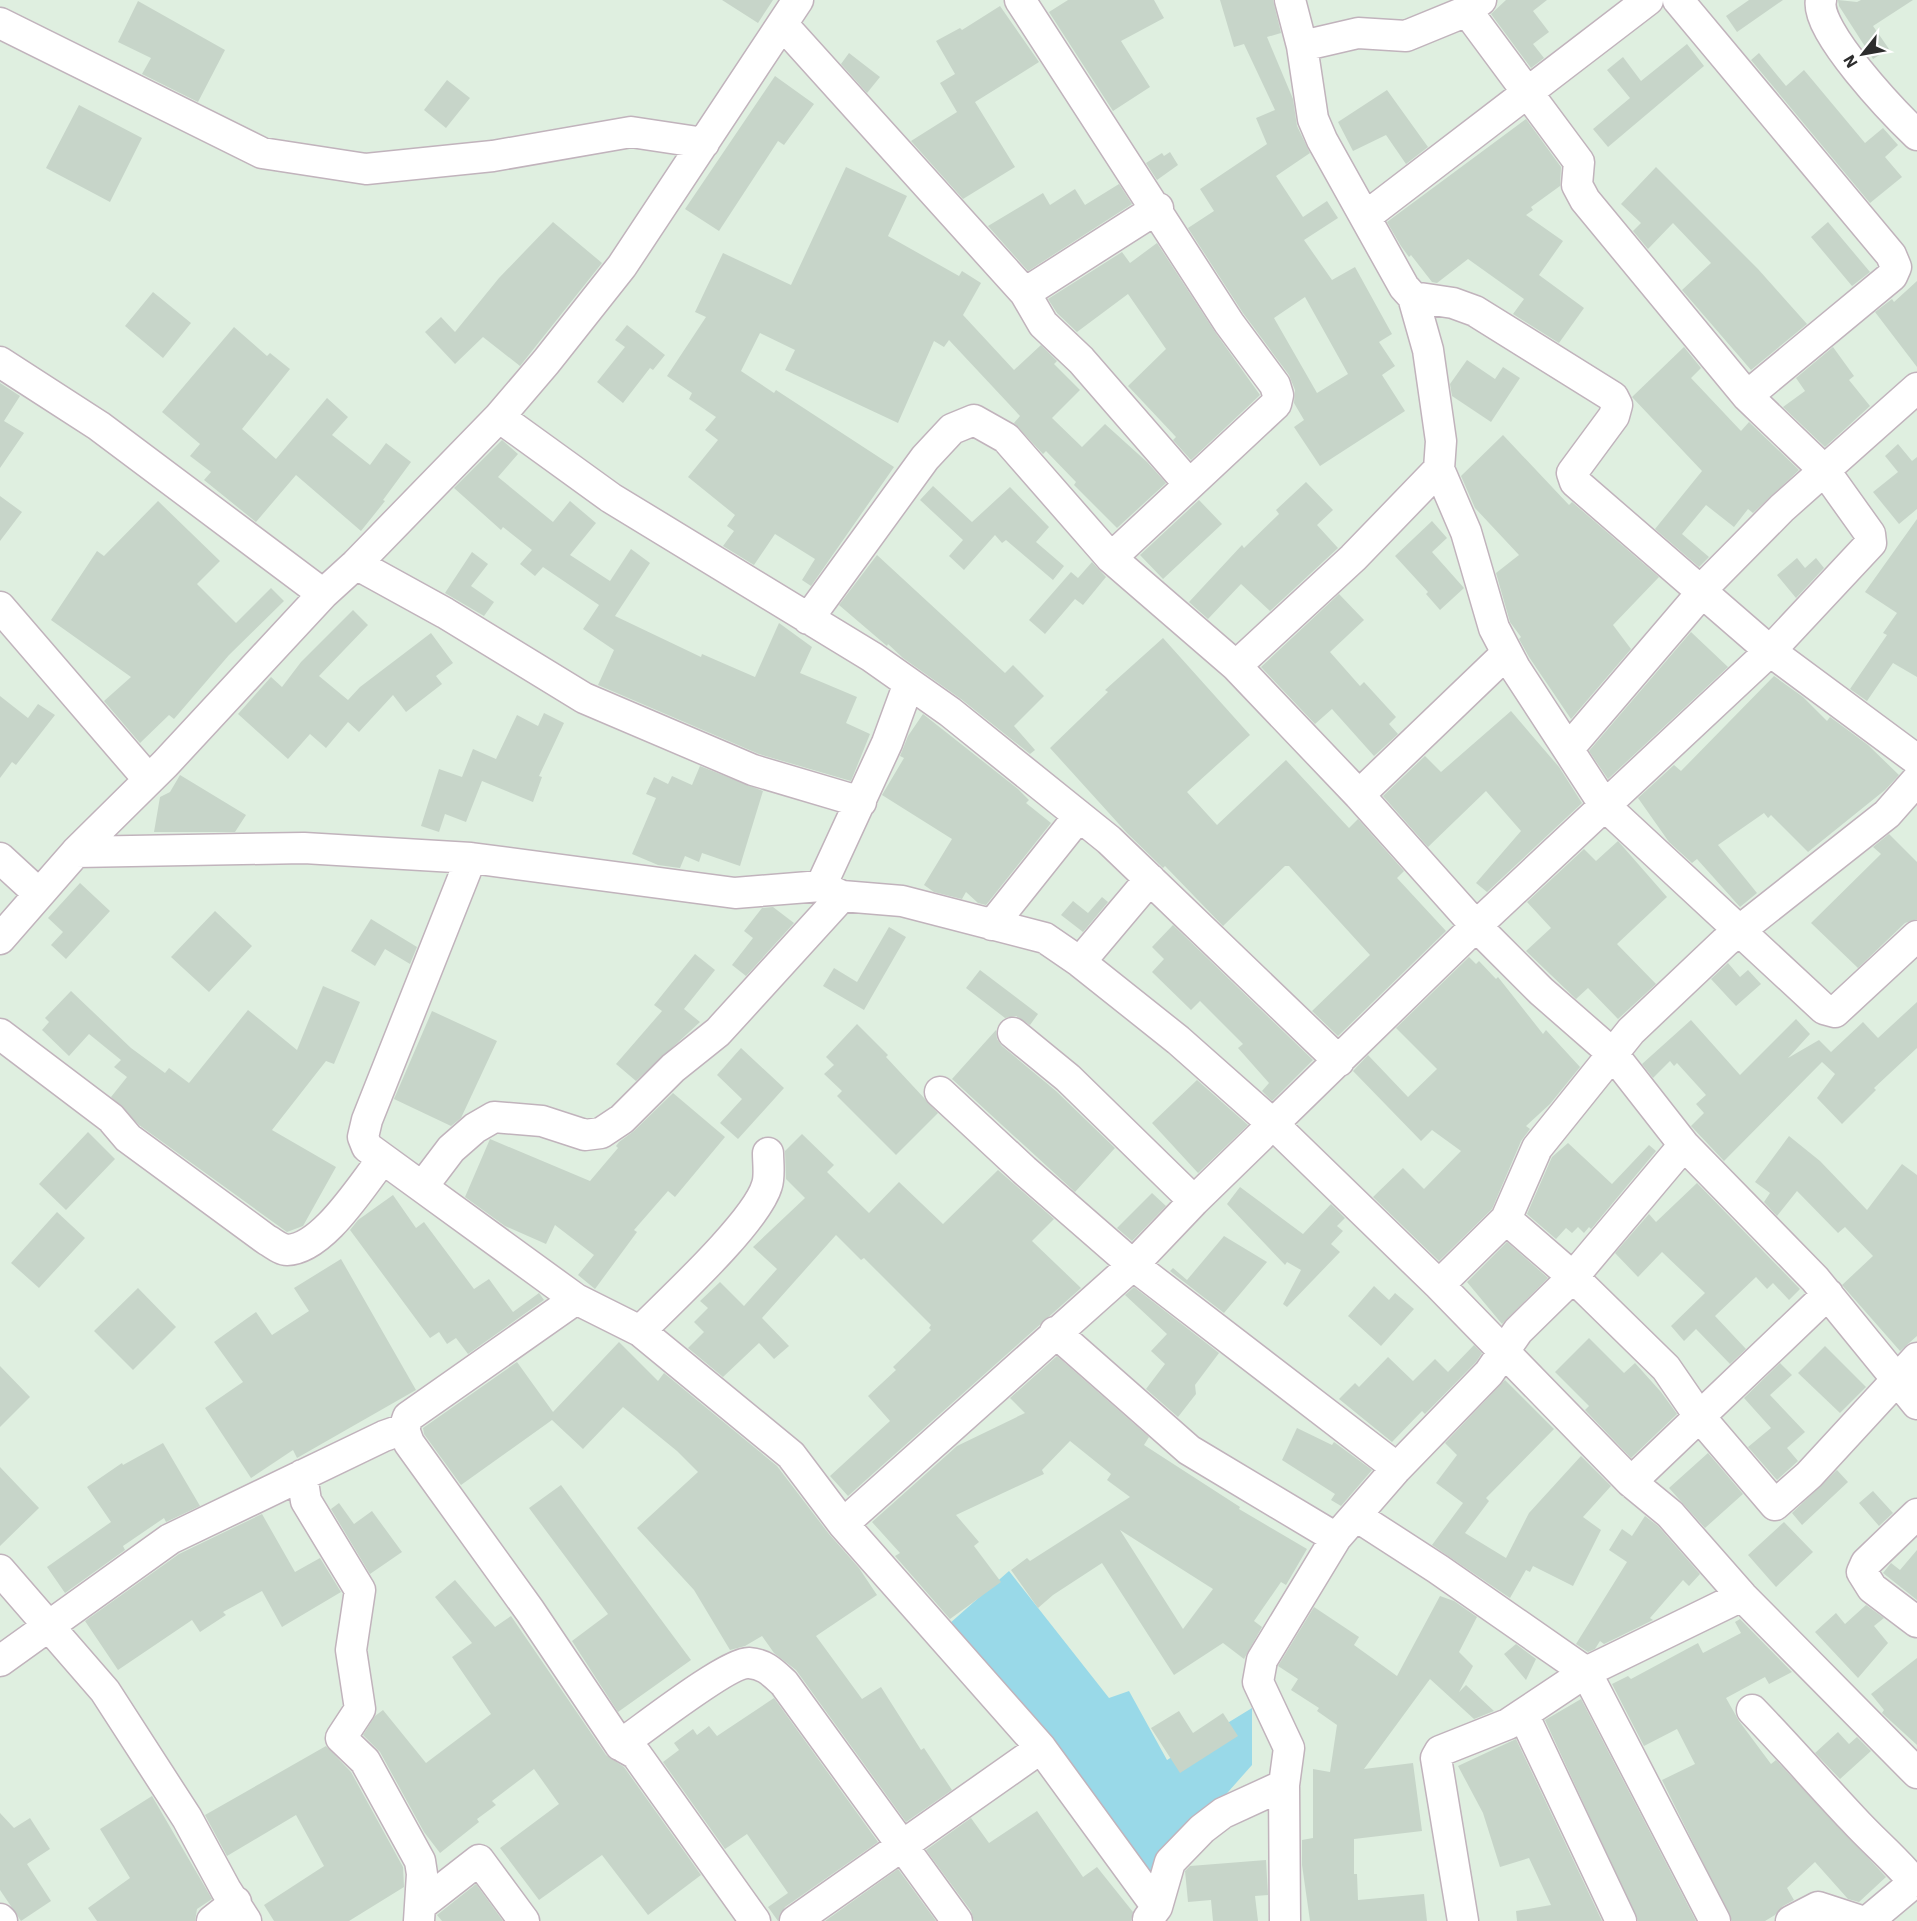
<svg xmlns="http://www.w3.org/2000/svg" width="1917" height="1921" viewBox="0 0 1917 1921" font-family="'IBM Plex Sans',sans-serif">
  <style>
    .green { fill: #99d9e8 }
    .building { fill: #c7d5c9; fill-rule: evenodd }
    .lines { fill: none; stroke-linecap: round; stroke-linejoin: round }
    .minor-casing { stroke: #c1b3bc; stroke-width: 33 }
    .minor { stroke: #fff; stroke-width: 30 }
  </style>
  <rect width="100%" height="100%" fill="#dfefe0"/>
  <!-- green -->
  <path class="green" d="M1009,1571L1109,1698L1129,1691L1167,1760L1252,1708V1765L1151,1879L949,1624Z"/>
  <!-- building -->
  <path class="building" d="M722,0H773L758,23Z
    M1068,0H1154L1164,18L1121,41L1150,87L1113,111L1049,12Z
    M1220,0H1273L1281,33L1267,37L1293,99L1297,126L1310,153L1276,176L1303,217L1327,201L1338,218L1304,240L1332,280L1355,267L1392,334L1379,342L1395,366L1382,375L1405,411L1320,466L1294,427L1304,420L1294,403L1295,390L1289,375L1243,313L1188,228L1214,211L1200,189L1267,144L1256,118L1275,110L1244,44L1234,47ZM1305,297L1348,374L1317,393L1274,318Z
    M1506,0H1547L1533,11L1549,32L1533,44L1544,58L1531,68L1491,14Z
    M1749,0H1783L1737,32L1726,16Z
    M1838,0L1857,2L1861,0H1913L1873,26L1889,49L1873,59L1839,6Z
    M138,1L225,50L198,102L142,74L151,58L118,42Z
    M1000,6L1039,62L975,102L1015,167L963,199L911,141L957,112L940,83L955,74L936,41L960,28L962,30Z
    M1687,44L1704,66L1608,147L1593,129L1630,98L1607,70L1623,57L1641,81Z
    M849,53L880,77L867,93L841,64Z
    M1759,53L1786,86L1804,70L1865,143L1883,128L1898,145L1885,157L1902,177L1870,203L1751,60Z
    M775,76L814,104L784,145L778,141L719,231L685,209Z
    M447,80L470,98L446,128L424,110Z
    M1387,90L1428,147L1406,164L1386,135L1353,151L1338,122Z
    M79,105L142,138L110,202L46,168Z
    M1526,119L1561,167L1560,186L1531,207L1533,210L1526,215L1563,241L1539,275L1584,308L1559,343L1513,314L1524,299L1468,259L1437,283L1432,282L1411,255L1409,257L1401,246L1387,222Z
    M1170,152L1178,165L1157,180L1146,163L1162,153L1164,156Z
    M846,167L907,196L888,236L959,276L962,271L981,283L963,315L1014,370L1041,345L1057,361L1054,364L1080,390L1052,418L1082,447L1105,424L1147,462L1166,483L1117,528L1074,485L1076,482L1046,451L1043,454L1014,423L1020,416L949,340L944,347L934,341L898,423L785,370L795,350L760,333L741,371L774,393L776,390L894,467L811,586L802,580L815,559L775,534L754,565L723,546L734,531L727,526L735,515L688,477L718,440L705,430L716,417L689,399L692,393L667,376L706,317L695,312L723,253L791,285Z
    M1656,167L1758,269L1807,324L1751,370L1682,290L1711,263L1673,223L1648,249L1633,231L1641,223L1621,204Z
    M1119,184L1132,204L1028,271L988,226L1043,193L1050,205L1075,189L1085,205Z
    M553,222L602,263L520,366L483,337L455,364L425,332L441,317L455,332L499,278Z
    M1828,222L1870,272L1852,286L1811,237Z
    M1157,243L1215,332L1260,395L1191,460L1173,440L1176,437L1128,386L1166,349L1128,294L1077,332L1057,313L1048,299L1122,252L1130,263Z
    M1917,281V367L1875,312L1892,299L1894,302Z
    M153,292L191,323L163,358L125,326Z
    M627,325L665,355L653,370L650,368L623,403L597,382L625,347L615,340Z
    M234,327L267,356L270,353L290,369L242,429L276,459L327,398L348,417L332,435L370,465L386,443L411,462L383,500L385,501L361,531L296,475L256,522L204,480L211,472L190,456L200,444L162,412Z
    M1684,347L1701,368L1691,378L1741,431L1749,422L1799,470L1753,513L1748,509L1734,527L1706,505L1682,534L1709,557L1699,567L1655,529L1702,471L1632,397Z
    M1833,347L1854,376L1849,380L1870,406L1825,447L1783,407L1805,391L1796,378Z
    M1467,360L1495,379L1503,367L1520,378L1491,422L1452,396L1450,384Z
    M0,383L20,396L4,421L24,433L0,468Z
    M1503,435L1569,505L1572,502L1659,577L1613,625L1631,649L1571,719L1529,657L1519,639L1521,637L1510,622L1496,573L1519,555L1475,508L1461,476Z
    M502,440L518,454L498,477L553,522L570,501L596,523L570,555L610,581L631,549L650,563L615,616L701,657L702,654L755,677L779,623L812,647L800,673L857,697L846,723L870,734L851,781L759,754L598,685L614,650L583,629L599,605L543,567L535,576L520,564L532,550L503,527L501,530L454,488Z
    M1898,444L1912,461L1917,457V509L1899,524L1873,492L1898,472L1885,456Z
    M1306,482L1333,510L1317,525L1338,548L1270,611L1241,584L1208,619L1189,602L1242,545L1244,548L1279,514L1276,510Z
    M933,486L972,522L1010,487L1049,527L1036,542L1064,566L1053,580L1006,540L1002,543L995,535L964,570L949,556L963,540L920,500Z
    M0,496L22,512L0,541Z
    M1199,500L1222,524L1163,579L1140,555Z
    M158,501L220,561L197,584L236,623L271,588L284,601L229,655L174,719L169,715L140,743L104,701L131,677L51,620L97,551L104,556Z
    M1917,519V677L1893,663L1867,701L1850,689L1887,635L1883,633L1897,613L1865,592Z
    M1432,521L1447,538L1432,552L1464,588L1440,610L1426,594L1428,592L1395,556Z
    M472,552L488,564L471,586L494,602L484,616L445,593Z
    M877,555L1005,673L1013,665L1044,696L1014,726L1035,750L1030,754L961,699L903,658L888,644L887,646L839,605Z
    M1797,558L1805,568L1816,558L1824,568L1796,598L1777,575Z
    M1092,562L1106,577L1083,605L1075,599L1045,634L1029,620L1071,572L1078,578Z
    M1339,594L1364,620L1330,652L1360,686L1364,682L1396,717L1389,724L1398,734L1374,756L1332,709L1315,724L1261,667Z
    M353,610L368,625L319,676L348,700L360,687L431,633L453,663L436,676L442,684L406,712L393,695L359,732L348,722L326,748L310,734L288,759L238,714L271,677L282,687L301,662Z
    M1691,632L1728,667L1608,779L1589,751Z
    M1163,638L1250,735L1187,792L1217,825L1286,760L1349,828L1358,819L1404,871L1397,878L1446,931L1338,1036L1312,1011L1370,955L1289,866H1285L1223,926L1165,866L1163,868L1127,833L1050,748L1108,692L1105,690Z
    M1774,676L1803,697L1827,721L1830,717L1868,745L1899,775L1885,790L1808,852L1771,815L1768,818L1764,813L1718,845L1757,893L1740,907L1697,859L1692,863L1669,842L1638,798L1674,765L1681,771Z
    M0,696L28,718L38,704L55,715L16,765L12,762L0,778Z
    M1511,711L1559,767L1582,803L1487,892L1476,883L1521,831L1486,791L1428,847L1383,796L1425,756L1441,772Z
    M544,713L564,723L539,776L542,777L533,802L482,781L466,822L445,814L439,832L421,826L439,769L462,777L473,749L496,759L517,715L538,726Z
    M923,714L1018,789L1029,800L1026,803L1051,823L986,905L978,903L966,892L962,899L934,892L924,885L952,839L882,795L904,758L900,756L908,736Z
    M700,766L763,791L740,866L702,853L699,862L685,856L680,868L658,865L632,854L656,798L646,794L654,777L668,784L672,776L692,785Z
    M180,775L246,815L235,832H154L160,797L170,792Z
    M1889,834L1917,862V919L1905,923L1858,968L1811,923L1881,854L1873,847Z
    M1618,841L1667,897L1617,944L1656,984L1618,1019L1588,988L1576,999L1526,951L1551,928L1527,902L1584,849L1596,861Z
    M80,883L110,911L66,959L51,945L63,932L48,918Z
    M1102,897L1108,902L1083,932L1061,915L1073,901L1088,913Z
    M773,907L794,923L746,976L732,965L753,938L744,931L762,908Z
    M215,911L252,946L209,992L171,957Z
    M371,919L417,947L410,964L385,949L375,966L351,951Z
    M1173,925L1313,1060L1272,1101L1262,1091L1269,1083L1238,1048L1243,1044L1200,1001L1191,1010L1152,972L1164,959L1152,947Z
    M889,927L906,937L864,1010L823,986L834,968L857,982Z
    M695,954L715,970L684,1009L700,1022L636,1081L616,1064L662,1011L654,1005Z
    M1469,957L1476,964L1479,961L1496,979L1498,977L1543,1034L1546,1030L1580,1067L1550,1104L1526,1126L1530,1129L1521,1141L1492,1209L1439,1261L1373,1197L1403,1168L1424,1189L1461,1151L1432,1130L1421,1141L1353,1071L1368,1055L1408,1097L1437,1069L1396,1028Z
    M1728,963L1740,977L1748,970L1761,984L1736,1006L1711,979Z
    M980,970L1038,1014L1030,1025L1016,1016L1005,1018L966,988Z
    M323,986L360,1002L334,1064L326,1061L272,1130L336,1167L303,1226L287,1232L139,1125L111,1097L127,1077L114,1067L121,1060L89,1034L69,1056L42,1030L49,1022L45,1018L71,991L131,1048L165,1073L169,1068L189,1083L248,1010L297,1050Z
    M1917,1002V1048L1874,1088L1876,1090L1842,1124L1817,1098L1835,1074L1822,1062L1724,1161L1691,1126L1704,1113L1696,1104L1706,1095L1677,1063L1674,1066L1670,1061L1653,1078L1642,1064L1691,1020L1740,1075L1796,1019L1810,1034L1788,1058L1819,1040L1831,1052L1863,1022L1878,1038Z
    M432,1011L497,1041L461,1118L451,1126L394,1099Z
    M857,1024L888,1055L886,1057L938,1113L896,1155L837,1096L842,1091L824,1074L834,1065L826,1057Z
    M996,1030L997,1039L1002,1046L1056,1091L1115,1148L1075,1192L952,1079Z
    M741,1048L784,1088L738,1139L720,1123L742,1099L717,1075Z
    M1197,1080L1248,1125L1198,1173L1152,1123Z
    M673,1093L725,1137L675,1197L668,1191L634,1230L637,1232L595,1289L578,1275L594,1255L555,1225L546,1244L505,1226L465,1197L490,1139L590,1181L618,1148L616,1146L619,1142L634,1131Z
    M88,1132L115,1159L66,1210L39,1184Z
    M802,1134L834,1165L827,1172L869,1213L899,1182L943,1224L998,1170L1054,1219L1032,1241L1081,1288L848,1496L830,1476L890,1421L868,1396L896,1370L893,1367L931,1330L929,1328L931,1325L864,1258L861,1260L836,1235L762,1318L789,1346L774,1359L759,1343L723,1377L688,1348L704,1332L694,1322L708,1308L700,1301L720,1282L744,1306L777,1269L753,1247L805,1198L786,1179L785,1151Z
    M1789,1136L1820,1161L1867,1210L1902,1164L1917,1175V1336L1900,1351L1842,1285L1873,1256L1845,1227L1838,1233L1797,1191L1777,1216L1764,1202L1770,1193L1755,1182Z
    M1568,1143L1612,1184L1649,1145L1656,1151L1591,1229L1589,1227L1584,1233L1578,1227L1572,1233L1566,1228L1556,1239L1527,1214L1552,1157Z
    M1697,1183L1800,1289L1789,1300L1773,1283L1767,1289L1756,1277L1715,1316L1746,1349L1730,1364L1696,1329L1684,1341L1671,1326L1705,1293L1662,1252L1638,1277L1615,1253L1649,1214L1656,1222Z
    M1240,1187L1303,1234L1331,1204L1345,1218L1337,1226L1343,1231L1331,1244L1340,1252L1287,1307L1283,1304L1301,1270L1287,1262L1285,1265L1227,1204Z
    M1152,1193L1166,1206L1132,1241L1117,1228Z
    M393,1195L416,1228L424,1222L474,1289L489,1279L513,1312L539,1293L544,1300L468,1354L456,1338L447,1344L439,1332L430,1338L350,1230L358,1220Z
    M57,1212L85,1238L39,1288L11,1263Z
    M1224,1236L1267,1262L1224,1313L1170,1271L1173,1268L1187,1280Z
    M1507,1242L1548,1278L1502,1324L1467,1282Z
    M341,1259L416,1390L297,1458L293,1450L251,1478L205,1408L243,1382L214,1342L256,1312L272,1335L309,1311L294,1288Z
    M1374,1286L1389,1300L1395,1293L1414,1309L1381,1346L1348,1316Z
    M1134,1287L1219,1353L1195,1385L1196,1394L1178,1417L1146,1389L1165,1364L1151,1351L1167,1334L1125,1295Z
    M138,1288L176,1327L133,1370L94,1331Z
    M1589,1338L1624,1373L1635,1363L1661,1392L1677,1414L1631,1458L1585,1410L1589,1406L1555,1372Z
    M619,1342L658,1381L664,1373L777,1466L829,1534L859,1568L877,1595L816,1636L862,1699L881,1687L921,1750L924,1748L952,1790L906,1822L796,1670L774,1653L762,1636L745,1646L730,1650L694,1590L637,1528L698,1472L677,1451L623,1407L583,1449L552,1420L461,1485L424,1434L423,1428L517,1362L553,1412Z
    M1474,1345L1482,1353L1476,1362L1425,1414L1422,1411L1392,1442L1339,1399L1355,1383L1359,1387L1388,1357L1413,1381L1435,1359L1448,1372Z
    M1825,1346L1866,1387L1840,1413L1798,1373Z
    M1057,1356L1149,1437L1144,1445L1240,1507L1239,1509L1307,1549L1286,1585L1281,1582L1254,1621L1262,1627L1244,1659L1223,1643L1174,1675L1102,1563L1053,1595L1038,1608L1011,1570L1027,1558L1030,1561L1130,1497L1107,1480L1111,1474L1070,1441L1042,1470L1044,1474L956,1515L979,1542L974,1546L1001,1582L950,1619L895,1556L900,1553L872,1522L957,1446L1025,1413L1010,1398ZM1120,1530L1213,1589L1183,1629Z
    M1780,1363L1792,1375L1770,1395L1805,1432L1787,1448L1798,1461L1777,1480L1748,1447L1771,1428L1744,1398Z
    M0,1366L30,1397L0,1427Z
    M1505,1380L1554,1429L1486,1498L1489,1501L1465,1533L1506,1558L1529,1513L1581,1456L1611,1486L1583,1517L1601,1530L1573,1586L1533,1566L1530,1572L1526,1570L1510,1598L1432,1545L1463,1503L1436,1483L1457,1455L1445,1443Z
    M1297,1428L1332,1445L1334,1442L1372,1470L1341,1506L1331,1500L1335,1494L1282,1460Z
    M163,1443L200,1506L166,1522L164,1518L123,1546L125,1550L65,1593L47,1567L111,1522L87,1487L122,1463L123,1465Z
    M1708,1453L1743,1494L1705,1528L1669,1488Z
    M0,1467L39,1508L0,1546Z
    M1837,1470L1848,1482L1802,1525L1792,1513Z
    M561,1485L691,1660L618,1712L572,1641L608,1614L529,1508Z
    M1873,1491L1893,1513L1879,1526L1859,1503Z
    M339,1503L354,1524L372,1511L402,1552L370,1574L331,1509Z
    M262,1514L295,1572L320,1558L341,1592L282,1627L262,1591L223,1612L226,1615L200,1632L192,1620L118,1670L85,1621L179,1554Z
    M1645,1516L1658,1526L1700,1574L1689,1586L1683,1580L1650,1618L1653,1620L1604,1644L1600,1641L1595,1649L1588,1652L1576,1644L1627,1562L1609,1550L1622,1529L1632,1536Z
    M1784,1522L1813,1552L1776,1587L1748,1555Z
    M1917,1550V1600L1883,1573L1891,1563L1900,1570Z
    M455,1580L495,1627L511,1616L606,1755L624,1767L701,1875L648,1915L602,1855L539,1900L500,1848L559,1804L534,1769L492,1801L496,1805L477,1819L479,1822L440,1853L424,1832L380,1752L363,1735L375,1716L383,1710L426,1763L491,1714L452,1657L472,1643L435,1597Z
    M1440,1596L1454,1601L1477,1617L1459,1652L1473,1666L1459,1692L1466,1685L1494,1711L1474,1719L1430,1679L1364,1769L1413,1763L1422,1831L1354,1839V1874H1357L1358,1900L1424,1894L1427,1921H1310L1302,1865V1840L1313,1838V1769L1330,1772L1337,1725L1317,1711L1319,1708L1291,1690L1298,1679L1278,1666L1314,1607L1359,1637L1354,1645L1397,1676Z
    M1866,1605L1884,1618L1874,1626L1888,1643L1858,1678L1815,1632L1836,1613L1845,1624Z
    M1740,1619L1792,1672L1769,1684L1765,1677L1726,1698L1739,1721L1771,1764L1776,1760L1886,1877L1859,1902L1848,1899L1815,1862L1787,1888L1794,1900L1783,1906L1775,1915L1765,1921H1732L1662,1780L1695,1764L1677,1729L1644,1746L1612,1684L1628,1676L1631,1679L1698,1643L1703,1653L1741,1633L1735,1622Z
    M1516,1644L1536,1659L1526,1680L1504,1654Z
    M1917,1658V1745L1882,1713L1884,1710L1871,1694Z
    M774,1698L878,1842L785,1907L778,1921L768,1907L788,1893L747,1834L725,1849L663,1762L679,1750L674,1743L693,1729L697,1735L709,1726L717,1736Z
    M1581,1699L1696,1921H1638L1545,1720Z
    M1179,1711L1193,1733L1223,1713L1238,1736L1180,1773L1151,1728Z
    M1838,1732L1849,1744L1857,1737L1871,1751L1840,1779L1815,1753Z
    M1516,1739L1602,1921H1517L1516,1911L1551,1905L1529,1858L1500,1867L1483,1813L1458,1766Z
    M326,1746L351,1772L403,1867L404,1887L349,1921H274L264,1905L324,1866L296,1815L227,1856L205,1815Z
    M152,1796L212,1899L197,1909L195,1921H97L88,1908L130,1878L100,1829Z
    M1037,1811L1083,1877L1097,1867L1133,1912L1131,1921H974L971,1911L926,1850L971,1818L989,1843Z
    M0,1813L14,1828L30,1818L50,1849L27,1864L51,1901L21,1921L0,1890Z
    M1266,1860L1268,1895L1255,1896L1258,1921H1213L1211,1900L1188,1902L1185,1871L1190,1866Z
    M898,1869L936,1921H825Z
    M476,1884L503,1921H442L437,1915Z"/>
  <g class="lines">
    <!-- minor casing -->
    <g class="minor-casing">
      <path id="minor" d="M1020,0L1229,323L1275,385L1278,395L1276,404L1111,558
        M1290,0L1302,46L1313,119L1322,140L1404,287L1413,297L1453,303L1475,311L1613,397L1617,405L1614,416L1572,473L1575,482L1770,651L1917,760
        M1678,0L1891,255L1896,267L1892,276L1747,396
        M1821,0C1814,30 1895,114 1917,135
        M0,23L262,153L366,169L493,156L631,132L704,143
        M783,25L1025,293L1043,324L1081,360L1188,483
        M1302,46L1358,33L1406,36L1467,11L1481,0
        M1365,217L1648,0
        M1025,293L1158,208
        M1413,297L1428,350L1441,441L1439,469L1466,532L1494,628L1515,668L1605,806L1824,1009L1835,1012L1917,936
        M0,362L99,426L323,594
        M499,417L611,498L872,657L950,712L1109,840L1339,1061
        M356,564L445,613L584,698L753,770L861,802
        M0,607L149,780
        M808,619L925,458L952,429L974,420L1006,438L1111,558L1236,666L1359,795L1476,926L1541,991L1612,1053L1684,1145L1573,1277L1518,1331L1489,1373L1397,1468L1336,1538L1262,1660L1258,1682L1289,1748L1284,1785L1285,1921
        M1236,666L1353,558L1439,469
        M1569,748L1693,603L1699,592L1782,508L1917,388
        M1359,795L1507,653
        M76,852L304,848L471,858L735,893L821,886L842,896L902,901L1045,938L1080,962L1178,1040L1274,1125L1439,1285L1631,1482L1670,1514L1742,1596L1917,1773
        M0,858L38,893
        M471,858L367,1120L363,1137L367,1147L576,1299L640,1331L791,1455L843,1524L1041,1748L1157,1907
        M821,886L887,743L909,683
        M992,925L1079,816
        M0,939L76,852L165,764L323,594L356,564L499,417L546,362L622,266L798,0
        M1080,962L1150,879
        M1013,1033L1068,1078L1194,1201
        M0,1034L111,1118L128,1138L267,1240C273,1243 281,1250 287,1250C323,1249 361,1186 382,1160
        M940,1092L1024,1170L1133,1265L1397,1468
        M1684,1145L1815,1279L1917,1404
        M423,1186L451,1149L475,1128L494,1117L542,1121L585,1135L601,1133L622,1119L673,1068L718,1032L842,896
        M1506,1219L1573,1277L1666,1368L1699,1416L1775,1505L1809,1475L1917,1358
        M1439,1285L1506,1219L1537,1148L1631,1031L1725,942L1887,814L1917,780
        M576,1299L408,1417L404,1429L409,1443L530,1611L620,1745L636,1754L755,1921
        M640,1331C670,1301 757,1221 767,1185C770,1176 768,1163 768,1153
        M1055,1332L1189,1450L1336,1538
        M302,1475L306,1501L360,1590L351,1650L360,1709L341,1738L365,1761L420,1861L422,1874L419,1921
        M1631,1482L1828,1294
        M1917,1514L1866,1563L1862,1572L1872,1588L1917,1622
        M1356,1516L1438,1569L1586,1672L1715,1921
        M843,1524L1133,1265L1194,1201L1476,926L1770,651L1871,543L1870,534L1825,471L1747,396L1585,200L1577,185L1579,162L1467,11
        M0,1570L105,1691L187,1818L226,1890L246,1921
        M0,1661L170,1539L384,1436L404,1429
        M1752,1710C1786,1745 1819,1783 1853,1819C1873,1841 1895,1859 1914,1882
        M620,1745C642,1730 728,1662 749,1663C765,1664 773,1673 784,1683L957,1921
        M420,1906L479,1860L524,1921
        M0,1919L2,1921
        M1148,1919L1157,1907L1170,1862L1202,1829L1223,1813L1284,1785
        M212,1921L236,1902
        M795,1921L1041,1748
        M1463,1921L1436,1758L1440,1751L1508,1724L1523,1714
        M1621,1921L1523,1714L1586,1672L1742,1596
        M1791,1921L1818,1907L1861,1921
        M1868,1921L1917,1880"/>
    </g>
    <!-- minor -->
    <use href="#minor" class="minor"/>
  </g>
  <!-- north arrow -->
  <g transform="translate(1863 54) rotate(239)" stroke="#ffffff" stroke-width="4.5" paint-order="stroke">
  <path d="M0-4.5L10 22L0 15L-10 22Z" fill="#2d2d2d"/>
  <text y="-9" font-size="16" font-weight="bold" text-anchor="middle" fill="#2d2d2d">N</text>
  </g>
</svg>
